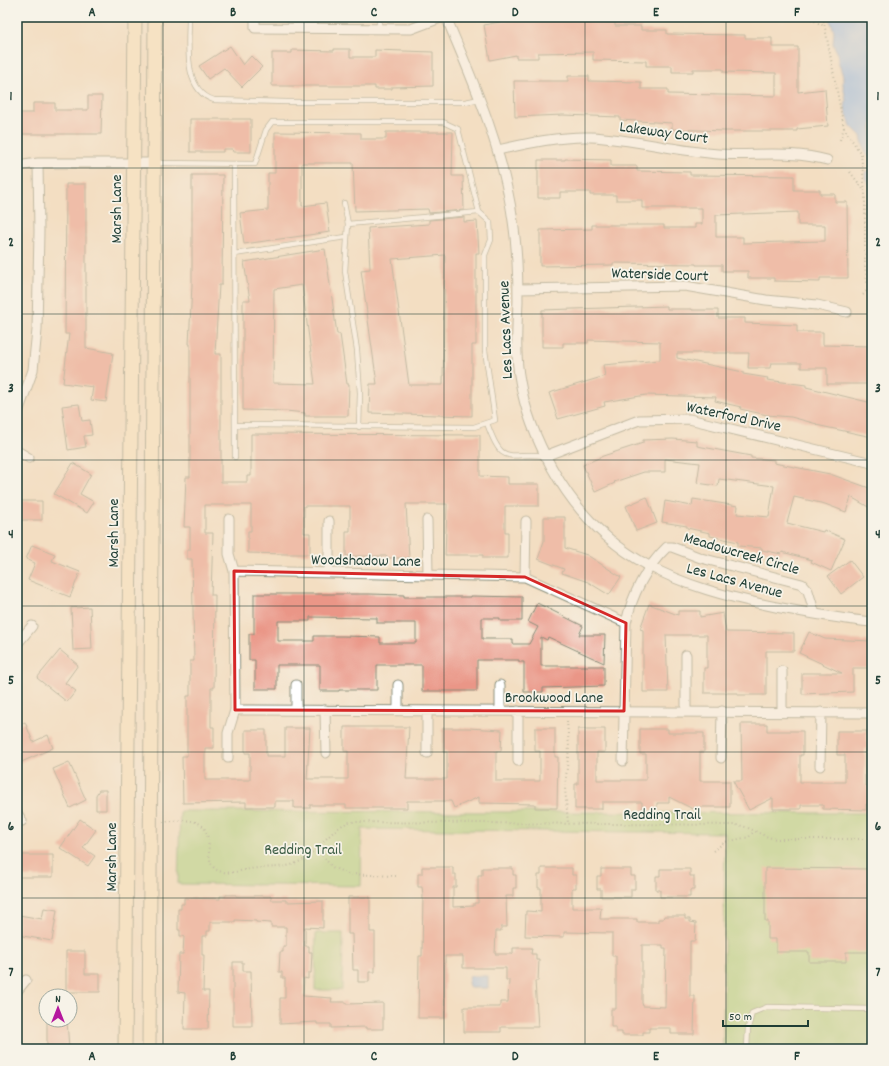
<svg xmlns="http://www.w3.org/2000/svg" width="889" height="1066" viewBox="0 0 889 1066" font-family="Dekko,sans-serif">
  <style>
    .green { fill: #a8d27e; stroke: #648859 }
    .water { fill: #84b4ef; stroke: #527892 }
    .building { fill: #ea9687; fill-rule: evenodd }
    .lines { fill: none; stroke-linecap: round; stroke-linejoin: round }
    .service-casing { stroke: #898e7b; stroke-width: 6 }
    .minor-casing { stroke: #898e7b; stroke-width: 11 }
    .secondary-casing { stroke: #898e7b; stroke-width: 15 }
    .path { stroke: #898e7b; stroke-width: 2; stroke-dasharray: 1 3; stroke-linecap: butt }
    .service { stroke: #fff; stroke-width: 4.5 }
    .minor { stroke: #fff; stroke-width: 9 }
    .secondary { stroke: #fbe6c4; stroke-width: 13 }
    .marked { fill: none; stroke: #d62828; stroke-width: 3; stroke-linejoin: round }
    .grid { fill: none; stroke: #1f3d34; stroke-width: 1; stroke-opacity: 0.55 }
    .labels { text-anchor: middle; stroke-width: 3.5; stroke-linejoin: round; paint-order: stroke }
    .street-label { font-size: 16px; fill: #1f3d34; stroke: #f7f3e8 }
    .park-label { font-size: 16px; fill: #3a5b43; stroke: #f7f3e8 }
    .neatline { fill: none; stroke: #1f3d34; stroke-width: 1.5 }
    .grid-label { font-size: 13px; text-anchor: middle; font-weight: bold; fill: #1f3d34 }
  </style>
  <rect width="100%" height="100%" fill="#f7f3e8"/>
  <filter id="ink" filterUnits="userSpaceOnUse"><feTurbulence type="fractalNoise" baseFrequency=".025" numOctaves="2"/><feDisplacementMap in="SourceGraphic" scale="8" xChannelSelector="R" yChannelSelector="G"/><feConvolveMatrix kernelMatrix="1 2 1 2 8 2 1 2 1" color-interpolation-filters="sRGB"/></filter>
  <filter id="wash" filterUnits="userSpaceOnUse"><feTurbulence type="fractalNoise" baseFrequency=".012" numOctaves="4" result="noise"/><feDisplacementMap in="SourceGraphic" scale="16" xChannelSelector="R" yChannelSelector="G"/><feGaussianBlur stdDeviation="0.9" result="paint"/><feColorMatrix in="noise" values="0 0 0 0 0 0 0 0 0 0 0 0 0 0 0 0 0 1.4 0 .05"/><feComposite in="paint" operator="in"/></filter>
  <g filter="url(#wash)">
    <rect width="100%" height="100%" fill="#f3dec2"/>
    <!-- green -->
    <path class="green" d="M180,811L872,813V1049H737V1047H723L725,833L362,829L361,886L178,884Z
      M316,933H343L342,990H315Z"/>
    <!-- water -->
    <path class="water" d="M829,17H872V160L865,153L861,136L851,126L845,109L846,100L843,85V76L838,61V54L833,44L834,31Z
      M872,166V204C868,195 873,184 865,179V172L868,171Z
      M470,976H488V988H470L468,983Z"/>
    <g id="blocks">
      <!-- building -->
      <path class="building" d="M542,17H563V20H589V22H615V26H641V30H667V34L745,35V38H772V47H798V92L825,89L828,126L797,129V131H724L672,129V123L620,120V117L563,115L515,117L514,81H568V76H589V81L641,82V89H668V94L776,96V73L723,72V69H693V72H672V66H646V61L593,60V52L538,53V58H516V55L490,60L484,25L516,19H542Z
        M230,46L243,65L251,56L262,67L242,87L224,68L208,79L199,66Z
        M334,49H350V57H375V50L433,52V86L392,87V89H375V86H272V53H292V50L334,51Z
        M88,96H102L101,134H18V113H33V103H55V110H88Z
        M190,119H251V152H233L232,149H223V152H190Z
        M275,132L361,133V139H386V132H453L452,176H463L464,210L429,213L428,209L355,211L353,163H302V206L326,203L330,232L244,244L240,213L268,210V173H275Z
        M565,159L611,160V166H637V171L690,172V175L794,176V190H820V194H835V202H847L848,278H820V282L774,281V278H748V271H722V265H696V264L613,263V265L540,266V230L592,229V225H664V228H695V224H702V208H642V200H616V195H590V192H560V198H538V160H565ZM798,212V225H825V241L743,243V237H716V215Z
        M192,175H223L222,285H219L215,354H221V482H247V476H251V434L480,435V476L508,477V484H539V506H505V532H508V558H483V555H445L447,504H406L409,558H387V556H346V531H350V506H304V533H310V554H286L248,553V531H251V505H205V533H213L211,595H215L214,688H211V727H214V748H205V780H250V753H245V730H266V756H285V728H310L307,779H348V751H344V727H409L406,779H447V752H443V728H468L502,730L501,751H496V781H540V751H535V728H555V757H558L557,808H535V804L479,803V797L454,808L451,801H407V808H346V805H310V808H294V801H275V807H246V802L183,803L182,756H187V696H190V661H194L192,559H187V550H190V527H184L186,477H190V344H189L192,285Z
        M66,184H86V348L113,353L106,402L91,400L93,387L63,383L69,334H65Z
        M464,217V222L477,221L479,253H476V345H472V416L369,413L370,384H377L361,270L370,269L368,228L429,224V220ZM445,255L443,385H409L392,259Z
        M325,249L337,334H340L347,384H349L348,416H305V413L286,411L243,410V300H250L244,262ZM302,285L315,384L273,383L274,289Z
        M667,306V309H692V310H718V318H745V323L797,325V332H823V345L872,346V384H827V368H801V363H771L770,368H748L749,353H677V358L743,372V374L768,378L767,380L806,385V387L872,403V437L816,425L817,424L791,417L767,415L740,409L741,407L715,401L716,397L646,395L604,402L605,406L558,419L549,393L605,376L603,365L660,360V342L588,340V343H563V347H542V310Z
        M79,404L82,421L90,420L92,435L84,436L86,447L68,450L62,406Z
        M673,439L697,441V446L751,456V458L774,460V463L830,474L872,489V509L851,497L846,512L825,504L794,497L787,523L823,532L824,530L845,539L831,571L811,562L812,560L782,552L781,554L762,550V548L738,546V542L710,536V533L687,528V526L662,522L665,501L692,506L693,499L738,506L737,514L769,517L774,486L719,479L718,486L697,483L700,463L665,459V472H644L614,482L615,483L595,492L583,465L603,456L643,443V440Z
        M73,463L91,474L80,494L94,502L87,513L54,494Z
        M647,497L657,523L636,531L626,506Z
        M17,501H42V520H17Z
        M544,517H565V548L587,555L621,577L609,595L588,582L562,573L564,569L538,559L544,541Z
        M32,545L55,554L52,561L80,572L70,597L28,580L35,563L26,559Z
        M850,560L863,577L841,594L828,576Z
        M254,594H370L404,595V597H471V596L522,597V621H500V618H482V639H513V644H529L538,627L528,622L537,603L583,626L579,635H605L604,663L548,637L547,640L541,637V666H604V686L543,688V692H524V662H519V660H477V691H422V665H377V690H339V691H320V665H277V689H255V660H249V634H254ZM310,617L377,618V623H416V643H380V637L343,636H314V641H278V621H310Z
        M649,604L678,615V611H700V617L723,613L726,632L794,633V651H766V695H738V693H704V668H707V635H666L668,692H643V630L640,629Z
        M90,607L92,649L73,650L71,608Z
        M809,632L825,639L872,641V668H853V692L802,694V673H842L799,653Z
        M60,650L78,665L65,683L76,691L67,702L37,678Z
        M25,722L33,742L48,735L53,748L17,764V726Z
        M741,724H767V731H803V755H800V782H845V755H837V731H867V749H865V785L872,786V804H866V810L823,809V805H801V809H773V798L749,810L733,781H742Z
        M578,729H605V752H597V780H646V754H640V729H668V733H704V752H700V781H730V807H695L693,809L669,797V803H657V810H642V802H602V809H575V784H578Z
        M69,762L86,800L70,808L53,769Z
        M99,790H106V810H96V795Z
        M80,819L96,830L83,848L95,856L88,866L60,848Z
        M17,855H53V877H17Z
        M422,867H453V874H456V887H453V907L474,906V903H478V875H482V868H513V875H516V888H513V896H506L507,927H501V931H496L495,954H513V948H532L531,954H536V960H539L538,981H535L538,1027H501V1032H464V1007H500V1002H508L509,980H506V968H463V956H445L444,1018H418L419,956H422L423,895L422,887H418V874H422Z
        M541,868H572V875H576V888H572V908H601L600,919H637V922H658V919H663L664,916H685V919H690V922L696,923L695,941H690V996H695L694,1034H671V1028H649V1032H643V1035H622V1032H616V1027H611V1009H616V956H612V933L564,932V937L525,936L526,911L541,912V888H538V875H541ZM642,945H663V948H666L665,1007L643,1006L642,1003Z
        M765,868L872,869V952H846V962H809V952H776V939H768V921H765Z
        M601,869H631V876H635V889H631V897H601V889H597V876H601Z
        M660,869H690V876H694V890H690V897H660V890H656V876H660Z
        M226,895H236V896H271V900H286V902L323,901V928L305,927V946H309V952H312L311,973H308V979L304,978L303,996L332,998L331,1002H346V1004L383,1003V1029H366V1027L331,1028V1024H317V1022L280,1024V998H285V978H282V972H279L280,952H283V946H286V927H271V923L256,922V921L235,920V922H210V931H207V936H202V955H204L203,991H209L208,1029H184L185,993L178,992L179,954H183L184,936H180V930H178V909H181V904H184V898L220,899V896H226Z
        M348,897H370V932H375V972H369V982H358V970H353L352,934H348Z
        M44,908L57,910L52,941L17,935L19,915L42,919Z
        M66,951H85V974H100V992H66Z
        M233,962H243V971H251L252,1026H233Z
        M47,1020H67L69,1049H47Z"/>
    </g>
  </g>
  <g filter="url(#ink)">
    <use href="#blocks" fill-opacity="0" stroke="#898e7b" stroke-width="1"/>
    <g class="lines">
      <!-- service casing -->
      <g class="service-casing">
        <path id="service" d="M189,17C189,43 182,90 214,100L287,102H465L480,99
          M379,17V29
          M155,163L255,164L266,130L272,122H443L458,129L479,212L490,222L491,240L485,255V350L495,420L474,427L235,425
          M234,164L235,457
          M344,203L348,224L345,271L357,350L360,393L359,427
          M348,224L479,212
          M234,254L346,237
          M487,423C503,469 508,451 545,456
          M747,1049L748,1028L752,1013L767,1007L872,1009"/>
      </g>
      <!-- minor casing -->
      <g class="minor-casing">
        <path id="minor" d="M255,17V28L411,29L443,17
          M446,17C474,83 503,149 513,221C517,248 518,274 518,301C517,327 515,355 520,381C525,411 537,441 552,468C603,560 678,587 776,607C808,613 840,619 872,622
          M498,150C529,143 560,136 591,137C634,139 675,151 718,154C755,156 791,150 827,160
          M17,166L38,163H155
          M518,289L685,286L766,300L817,305L847,312
          M17,415L33,370L37,330L39,231L38,163
          M17,451L29,458
          M545,456L639,420L689,419L872,463
          M427,520L428,574
          M234,571L525,577L626,623
          M329,573V521
          M525,577L526,521
          M17,644L32,626
          M686,655V711
          M782,671V711
          M296,685V710
          M500,685V711
          M235,710L872,713
          M325,710L326,753
          M398,710V685
          M427,711V753
          M228,758V733L235,710L234,571L229,554V519
          M721,758L722,711
          M518,761V711
          M623,761L626,623C632,595 646,567 667,547H672L701,558L802,584L808,591L815,614
          M820,766L821,712
          M17,813L22,821
          M17,991L26,980"/>
      </g>
      <!-- secondary casing -->
      <g class="secondary-casing">
        <path id="secondary" d="M125,1049L135,17
          M149,1049L155,17"/>
      </g>
      <!-- path -->
      <path class="path" d="M823,17L844,128L861,154L865,192V267L867,282L872,300
        M811,19L824,26
        M840,140L844,128
        M850,172L864,190
        M863,295L869,288
        M869,319L872,320
        M567,721L569,747L565,788L568,823
        M163,822C173,821 191,818 200,824C217,835 199,868 223,872C232,874 242,870 250,869C269,866 287,870 304,859C317,850 337,824 350,822L736,825C751,826 761,837 777,839H872
        M317,849L332,867L348,874L396,876
        M713,851L725,842L749,837L754,831"/>
      <!-- service -->
      <use href="#service" class="service"/>
      <!-- minor -->
      <use href="#minor" class="minor"/>
      <!-- secondary -->
      <use href="#secondary" class="secondary"/>
    </g>
  </g>
  <!-- marked area -->
  <path d="M0 0H889V1066H0ZM234,571L525,577L626,623L624,711L235,710Z" fill="#f3dec2" fill-opacity=".55" fill-rule="evenodd"/>
  <path class="marked" d="M234,571L525,577L626,623L624,711L235,710Z"/>
  <!-- grid -->
  <path class="grid" d="M163,17V1049M304,17V1049M444,17V1049M585,17V1049M726,17V1049M17,168H872M17,314H872M17,460H872M17,606H872M17,752H872M17,898H872"/>
  <g class="labels">
    <!-- street labels -->
    <g class="street-label">
      <text transform="translate(664 131) rotate(8)" y="6">Lakeway Court</text>
      <text transform="translate(115 209) rotate(-90)" y="6">Marsh Lane</text>
      <text transform="translate(660 273) rotate(2)" y="6">Waterside Court</text>
      <text transform="translate(504 330) rotate(-92)" y="6">Les Lacs Avenue</text>
      <text transform="translate(734 415) rotate(12)" y="6">Waterford Drive</text>
      <text transform="translate(112 533) rotate(-90)" y="6">Marsh Lane</text>
      <text transform="translate(742 552) rotate(16)" y="6">Meadowcreek Circle</text>
      <text transform="translate(366 559) rotate(1)" y="6">Woodshadow Lane</text>
      <text transform="translate(735 579) rotate(15)" y="6">Les Lacs Avenue</text>
      <text x="554" y="702">Brookwood Lane</text>
      <text x="662" y="819">Redding Trail</text>
      <text transform="translate(110 857) rotate(-90)" y="6">Marsh Lane</text>
    </g>
    <!-- park labels -->
    <g class="park-label">
      <text x="303" y="854">Redding Trail</text>
    </g>
  </g>
  <!-- margin -->
  <rect width="889" height="1066" fill="none" stroke="#f7f3e8" stroke-width="44"/>
  <!-- north arrow -->
  <g transform="translate(58 1008)"><circle r="19" fill="#f7f3e8" stroke="#a1aaa0"/>
  <path d="M0-3L7 15L0 10L-7 15Z" fill="#b5179e"/>
  <text y="-6" font-size="11" font-weight="bold" text-anchor="middle" fill="#1f3d34">N</text>
  </g>
  <!-- scale -->
  <path d="M723 1020v6h85v-6" fill="none" stroke="#1f3d34" stroke-width="2"/>
  <text x="729" y="1020" font-size="12" fill="#1f3d34" stroke="#f7f3e8" stroke-width="3" paint-order="stroke">50 m</text>
  <rect x="22" y="22" width="845" height="1022" class="neatline"/>
  <g class="grid-label">
    <text x="92" y="16">A</text>
    <text x="233" y="16">B</text>
    <text x="374" y="16">C</text>
    <text x="515" y="16">D</text>
    <text x="656" y="16">E</text>
    <text x="797" y="16">F</text>
    <text x="11" y="100">1</text>
    <text x="878" y="100">1</text>
    <text x="11" y="246">2</text>
    <text x="878" y="246">2</text>
    <text x="11" y="392">3</text>
    <text x="878" y="392">3</text>
    <text x="11" y="538">4</text>
    <text x="878" y="538">4</text>
    <text x="11" y="684">5</text>
    <text x="878" y="684">5</text>
    <text x="11" y="830">6</text>
    <text x="878" y="830">6</text>
    <text x="11" y="976">7</text>
    <text x="878" y="976">7</text>
    <text x="92" y="1060">A</text>
    <text x="233" y="1060">B</text>
    <text x="374" y="1060">C</text>
    <text x="515" y="1060">D</text>
    <text x="656" y="1060">E</text>
    <text x="797" y="1060">F</text>
  </g>
</svg>
